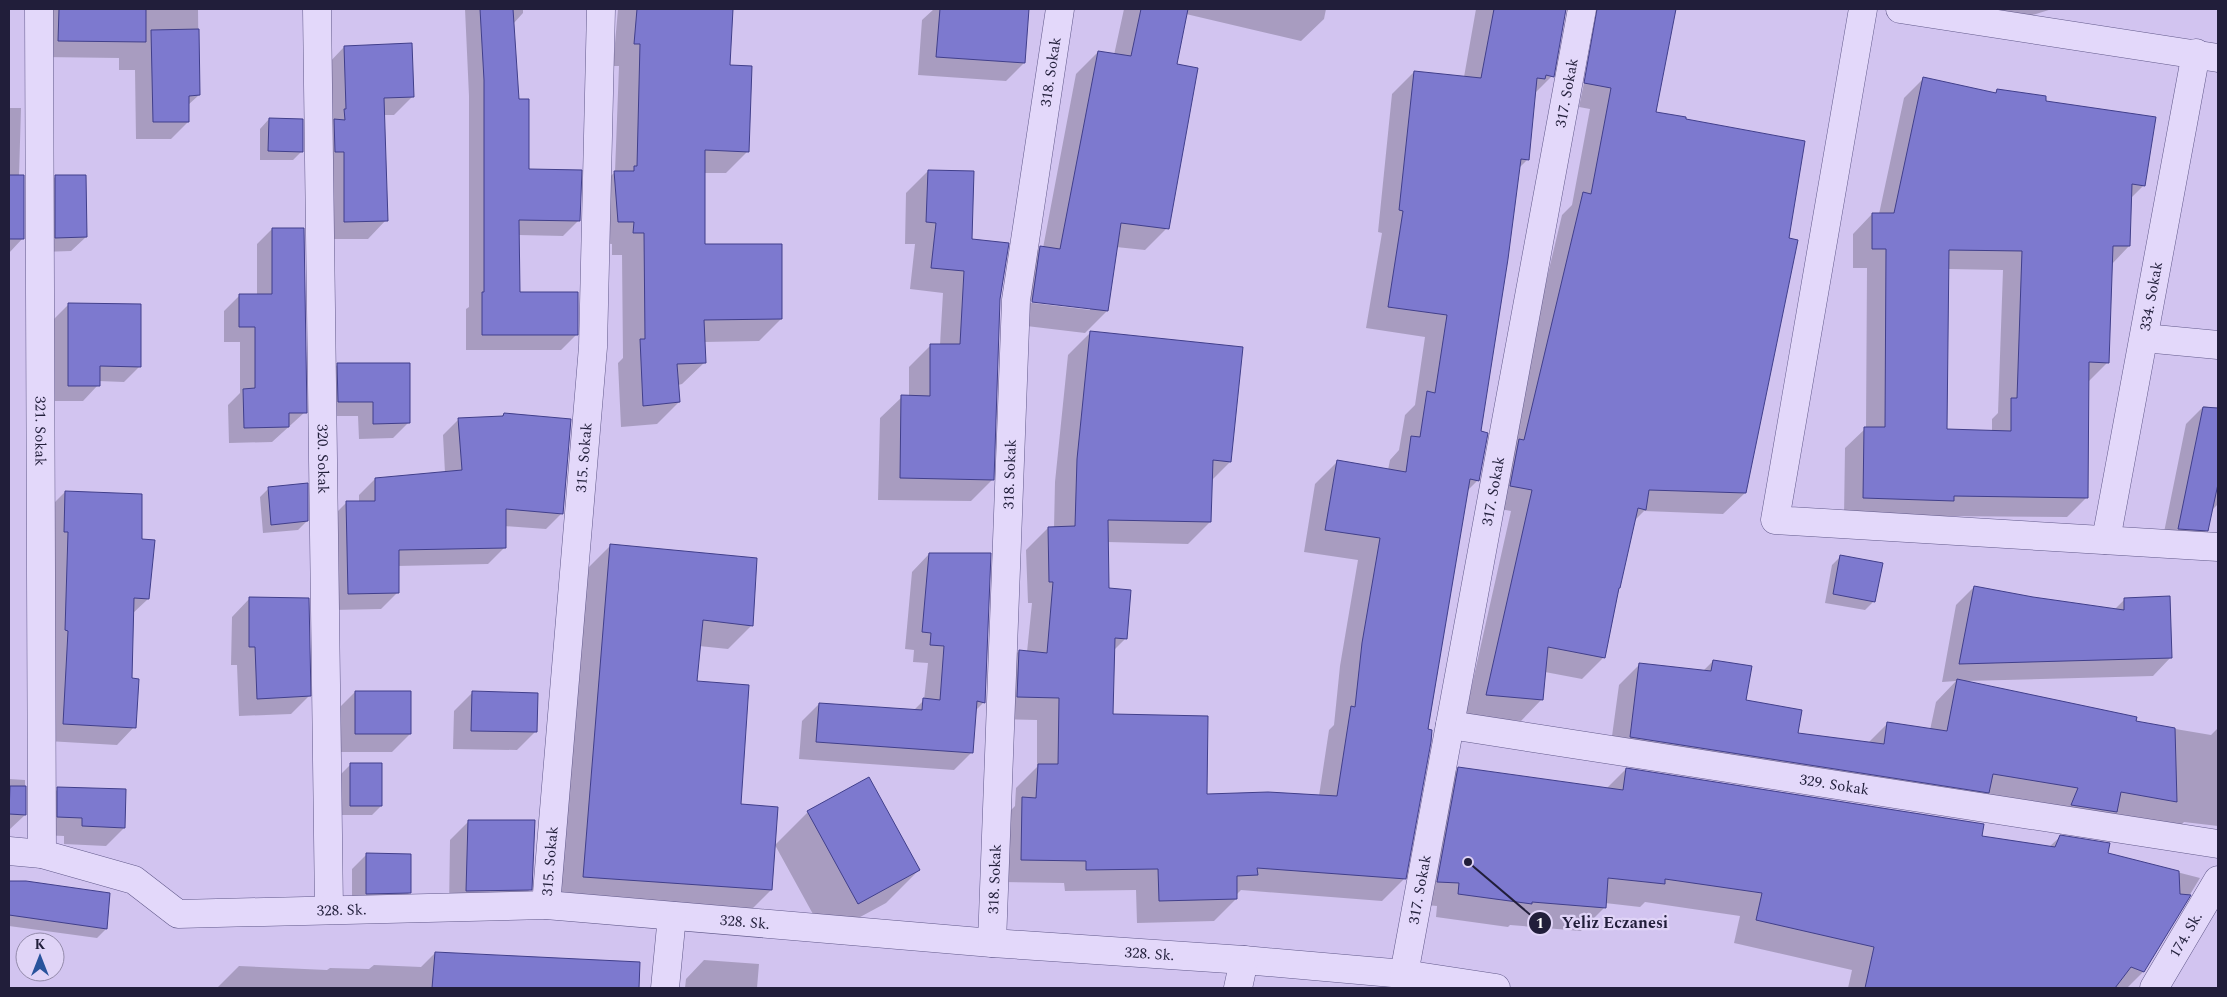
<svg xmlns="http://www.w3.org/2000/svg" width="2227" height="997" viewBox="0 0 2227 997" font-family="Spectral,serif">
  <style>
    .shadow { fill: #0003; fill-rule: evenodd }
    .building { fill: #7d79cf; stroke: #413f8b; fill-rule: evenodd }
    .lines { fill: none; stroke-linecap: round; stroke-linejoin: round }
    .street-casing { stroke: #625a8b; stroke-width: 29 }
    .street { stroke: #e3d8fa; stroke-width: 28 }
    .labels { text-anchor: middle; stroke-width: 4.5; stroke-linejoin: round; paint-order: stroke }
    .street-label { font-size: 15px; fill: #211e3a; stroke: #e0d4f7 }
    .leader { fill: none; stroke: #211e3a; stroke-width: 2 }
    .callout-dot { fill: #211e3a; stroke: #e0d4f7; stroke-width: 2 }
    .mark-label { font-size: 15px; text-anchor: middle; font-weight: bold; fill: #fff }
    .callout-label { font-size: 16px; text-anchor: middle; font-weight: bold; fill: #211e3a; stroke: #e0d4f7; stroke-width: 4.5; stroke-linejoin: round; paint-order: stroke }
  </style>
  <rect width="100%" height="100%" fill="#d2c4f0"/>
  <!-- shadow -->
  <path class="shadow" d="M45,9H198L199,95L188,105V122L171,139H136L135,70H119V58L42,57Z
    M465,9H523V13L513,24L518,101L528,170L579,220L563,236L518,235L519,294L576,335L561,350H466V309L469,307V96Z
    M618,9H732L728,66L748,151L726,173H704V245L781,319L759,341L704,342L705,362L682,384L678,385L679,402L657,424L621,427L618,363L623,358L622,255H612V244L596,243L592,194L615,172L619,66H613Z
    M934,9H1030H1028L1024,63L1006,81L918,75L922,20Z
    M1124,9H1326L1324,19L1301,41L1186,14L1175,65L1167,228L1145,250L1116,247L1107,311L1085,333L1010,324L1018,270L1040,248H1043L1076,74L1098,52L1114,55ZM1026,300L1090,308V310L1025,302Z
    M1476,9H1563L1552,76L1534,94L1528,159L1519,168L1479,432L1478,480L1467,491L1404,879L1382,901L1241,890L1236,895V899L1214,921L1137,923L1136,890L1065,891L1064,883L999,882L1000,821L1015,806L1016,788L1037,767V720L995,719L997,673L1019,651L1027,652L1032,603H1028L1026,550L1048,528H1054L1055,482L1068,355L1090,333L1230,462L1211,481L1210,522L1188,544L1107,542L1108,589L1125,639L1113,651L1111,716L1206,795L1319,796L1329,730L1334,725L1340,666L1358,560L1304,552L1315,484L1337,462L1388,470L1390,460L1399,450L1405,415L1415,405L1425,337L1366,328L1382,233L1378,232L1392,94L1414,72L1464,77Z
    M1599,9H1675L1655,113L1745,493L1723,514L1644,511L1634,521L1604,657L1582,679L1545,672L1542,699L1521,721L1465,716L1511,511L1489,507L1505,454L1562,215L1572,205L1590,109L1579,107Z
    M1898,9H2052L2020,19Z
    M344,47L413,96L394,115H383L386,220L368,239H327L326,66Z
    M1923,79L1995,94L1997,91L2044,102L2144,185L2130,199L2129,246L2112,264L2108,362L2088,382L2087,497L2067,517L1937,516L1933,520L1844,517L1845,448L1866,428L1867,268H1853V234L1872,214H1879L1904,98ZM1948,269L2003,270L1998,413L1992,419V432L1946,431Z
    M9,108H21L19,176L23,238L9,253Z
    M269,119L302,151L293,160H260V129Z
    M928,171L971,240L999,299L992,480L971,501L878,500L880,418L902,397H909V367L931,345H940L943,293L910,289L915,244H905L906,193Z
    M56,176L86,237L71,251L41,252V191Z
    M272,229L305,412L272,442L229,443L228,405L240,393V342H224V311L239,296H257V244Z
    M69,304L140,366L124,382L98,381V385L83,401H53V320Z
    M338,364L408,423L393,438L359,439L358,416H323V379Z
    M2204,406L2218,409V504L2211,511L2207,530L2188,548L2161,547L2186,424Z
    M504,414L562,513L546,529L504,526V548L488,564L397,566V593L381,609L332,610L330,519L347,502H359V495L375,479L445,473L443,435L459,419L501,417Z
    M269,488L307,521L298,530L263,533L260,497Z
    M65,492L140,540L148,599L132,614L131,679L134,727L117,745L47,741L48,509Z
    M611,545L752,625L728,649L699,646L696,682L771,890L747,914L560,901L587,569Z
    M929,554L984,702L975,711L971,753L954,770L799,759L802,721L819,704L913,711L924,700L928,663L913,662L914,650L905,649L912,572Z
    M1841,556L1874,601L1865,610L1825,603L1832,565Z
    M1974,587L2033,598L2114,610L2124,600L2171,657L2153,676L1965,681L2134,722L2211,735L2218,728V826L2184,822L2179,827L1609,758L1619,685L1640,664L1703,671L1713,661L1745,701L1797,734L1868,743L1888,723L1930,730L1936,702L1956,681L1942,682L1956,605Z
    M250,598L309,696L291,714L239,716L237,665H231L232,617Z
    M355,692L410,734L392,752H337V710Z
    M472,693L536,731L517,750L453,749L454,711Z
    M350,765L381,806L372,815H341V774Z
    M1458,769L1606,789L1626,769L1980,837L2049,847L2060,837L2107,854L2200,878L2143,972L2127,988H1848L1852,970L1734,943L1740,916L1645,902L1640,907L1605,903L1604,908L1581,931L1510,925L1508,927L1436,917L1437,906L1415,904L1436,792Z
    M9,779L25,780V815L9,830Z
    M58,789L124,828L106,846L64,844V836L40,835V807Z
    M808,812L919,870L886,903L825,936L775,845Z
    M469,821L530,889L512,908L449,909L450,840Z
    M367,854L410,892L395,907L352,908V869Z
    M9,882L109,894L106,929L97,938L9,926Z
    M435,953L637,963L636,988H217L239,966L327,970L330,968L369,969L374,965L421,967Z
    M704,960L759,964L757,988H685L686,979Z"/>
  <!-- building -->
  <path class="building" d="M59,9H146V42L58,41Z
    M480,9H513L519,99H529V169L582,170L580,221L519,220L520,292H578V335H482V292H484V80Z
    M637,9H733L730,65L752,66L749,152L705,150V244H782V319L704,320L706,363L677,364L680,402L643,406L640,339H645L644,233H633L634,222H618L614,171H634V166H637L640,44H634Z
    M940,9H1029L1025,63L936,57Z
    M1141,9H1188L1177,64L1198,68L1169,229L1121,223L1108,311L1032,302L1040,246L1060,249L1098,51L1131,56Z
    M1494,9H1566L1554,77L1546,75L1545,79L1537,78L1529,160L1521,159L1508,259L1481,431L1488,433L1479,481L1470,479L1428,729L1432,730L1431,742L1406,879L1257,868L1258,875L1237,876V899L1159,901L1158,869L1086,870V861L1021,860L1022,797L1036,798L1038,764H1058L1059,698L1017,697L1019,650L1047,653L1053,582H1049L1048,527L1075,526L1077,459L1090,331L1243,347L1231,462L1213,460L1211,522L1108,520L1109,588L1131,590L1127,639L1115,638L1113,714L1208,716L1207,794L1268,792L1337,796L1351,706L1355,707L1362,643L1380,538L1325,530L1337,460L1406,472L1411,436L1420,437L1427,391L1435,393L1447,315L1388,307L1403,211L1399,210L1414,71L1481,78Z
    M1597,9H1676L1656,112L1686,117V119L1805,141L1789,238L1798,240L1746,493L1649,490L1646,510L1638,508L1620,588H1619L1605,658L1548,647L1543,700L1486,695L1532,490L1510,486L1519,439L1524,440L1583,192L1591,194L1611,88L1584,83Z
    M199,29L200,95L189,96V122H153L151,30Z
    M412,43L414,97L384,98L388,221L344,222V152H335L334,119L345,120L344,109H346L344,46Z
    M1923,77L1996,93L1997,89L2046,96V101L2156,117L2145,186L2132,184L2130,246H2113L2109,363L2089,362L2088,498L1954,496V501L1863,498L1864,427H1885L1886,249H1872V213H1894ZM1949,250L2022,251L2017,398H2011V431L1947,429Z
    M269,118L303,119V152L268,151Z
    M928,170L974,171L972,239L1009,243L1000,299L994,480L900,478L901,395L930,396V344H960L964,271L931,268L936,223L926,222Z
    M9,175H24V239H9Z
    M55,175H86L87,237L55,238Z
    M272,228H304L307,413H289V427L244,428L243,389L255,388V327H239V294H272Z
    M68,303L141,304V367L100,366V386H68Z
    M337,363H410V423L373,424V402H338Z
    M2203,407L2218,408V484L2208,531L2178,529Z
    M504,413L571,419L563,514L506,509V548L399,550V593L348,594L346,501H375V478L462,470L458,418L503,416Z
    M308,483V521L271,525L268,487Z
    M65,491L142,494V539L155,540L149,599L134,598L132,678L139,679L136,728L63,724L68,631L65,630L68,532H64Z
    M610,544L757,558L753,626L703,620L697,681L749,685L741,804L778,807L772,890L583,877Z
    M929,553H991L985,703L977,701L973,753L816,742L819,703L922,710L923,698L940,700L944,646L930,645L931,633L922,632Z
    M1840,555L1883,563L1875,602L1833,594Z
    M1974,586L2033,597L2124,610V598L2170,596L2172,658L1959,664Z
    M249,597L309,598L311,696L257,699L255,647H249Z
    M1713,660L1752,666L1746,700L1802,710L1798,733L1884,744L1887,722L1947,731L1957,679L2137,717L2136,721L2175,728L2177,802L2121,792L2117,812L2071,805L2078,788L1993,774L1989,793L1630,737L1639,663L1711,671Z
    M355,691H411V734H355Z
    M472,691L538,693L537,732L471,731Z
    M350,763H382V806H350Z
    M1458,767L1623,790L1626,768L1984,824L1982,836L2055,847L2060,835L2110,843L2108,853L2179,871L2180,894L2191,895L2144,972L2131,967L2115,988H1865L1874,947L1756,920L1762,893L1665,879V884L1608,878L1606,908L1532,902V904L1458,894L1459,883L1437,882Z
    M869,777L920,870L858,904L807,811Z
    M10,786H26V815L9,814Z
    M57,787L126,789L125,828L82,826V818L57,817Z
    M468,820H535L532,890L466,891Z
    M366,853L411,854V893L366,894Z
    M9,881H26L110,893L107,929L9,915Z
    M435,952L640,962L639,988H432Z"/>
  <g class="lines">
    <!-- street casing -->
    <g class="street-casing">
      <g id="street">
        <path id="s1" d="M39,9L42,854"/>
        <path id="s2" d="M317,9L329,910"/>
        <path d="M1863,9L1775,520L2218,547"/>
        <path d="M1900,9L2218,58"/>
        <path d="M2144,338L2218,345"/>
        <path id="s3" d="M2106,540L2196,53"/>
        <path id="s4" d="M1450,725L2218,844"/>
        <path id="s5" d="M9,851L42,854L134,880L178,914L546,905L992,943L1244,960L1404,974L1496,988"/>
        <path id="s6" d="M546,905L593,347L601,9"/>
        <path id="s7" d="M992,943L1016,300L1060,9"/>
        <path id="s8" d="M1404,974L1582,9"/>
        <path d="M665,988L672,916"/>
        <path d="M1238,988L1244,960"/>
        <path id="s9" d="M2154,988L2218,880"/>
      </g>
    </g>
    <!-- street -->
    <use href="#street" class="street"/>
  </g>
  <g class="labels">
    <!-- street labels -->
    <g class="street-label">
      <text dy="5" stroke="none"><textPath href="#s7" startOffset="874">318. Sokak</textPath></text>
      <text dy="5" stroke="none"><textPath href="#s8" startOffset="896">317. Sokak</textPath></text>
      <text dy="5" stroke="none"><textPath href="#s3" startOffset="248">334. Sokak</textPath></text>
      <text dy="5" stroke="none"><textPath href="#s1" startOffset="422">321. Sokak</textPath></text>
      <text dy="5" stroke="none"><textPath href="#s6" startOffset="449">315. Sokak</textPath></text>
      <text dy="5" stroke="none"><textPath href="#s2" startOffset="450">320. Sokak</textPath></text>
      <text dy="5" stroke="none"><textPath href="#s7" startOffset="469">318. Sokak</textPath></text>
      <text dy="5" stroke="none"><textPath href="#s8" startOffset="491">317. Sokak</textPath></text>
      <text dy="5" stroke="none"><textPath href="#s4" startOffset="389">329. Sokak</textPath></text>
      <text dy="5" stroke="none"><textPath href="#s6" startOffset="44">315. Sokak</textPath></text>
      <text dy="5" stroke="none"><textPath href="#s7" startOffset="64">318. Sokak</textPath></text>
      <text dy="5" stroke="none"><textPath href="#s8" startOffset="86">317. Sokak</textPath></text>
      <text dy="5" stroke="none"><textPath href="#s5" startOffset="348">328. Sk.</textPath></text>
      <text dy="5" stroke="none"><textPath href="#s5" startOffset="752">328. Sk.</textPath></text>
      <text dy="5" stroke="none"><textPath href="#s9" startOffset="62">174. Sk.</textPath></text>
      <text dy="5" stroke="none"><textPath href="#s5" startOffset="1158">328. Sk.</textPath></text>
    </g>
  </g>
  <!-- callouts -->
  <path class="leader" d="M1468 862L1540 923"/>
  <g class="callout-dot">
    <circle cx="1468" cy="862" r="5"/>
    <circle cx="1540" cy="923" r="12"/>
  </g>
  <g class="mark-label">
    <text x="1540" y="928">1</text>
  </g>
  <g class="callout-label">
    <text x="1615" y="928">Yeliz Eczanesi</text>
  </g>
  <!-- border -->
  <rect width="2227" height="997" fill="none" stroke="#211e3a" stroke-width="20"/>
  <!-- north arrow -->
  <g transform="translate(40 957)"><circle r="24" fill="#e0d4f7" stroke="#948bab"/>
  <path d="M0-4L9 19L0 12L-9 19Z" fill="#28539c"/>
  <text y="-8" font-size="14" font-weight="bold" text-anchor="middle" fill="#211e3a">K</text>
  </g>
</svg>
